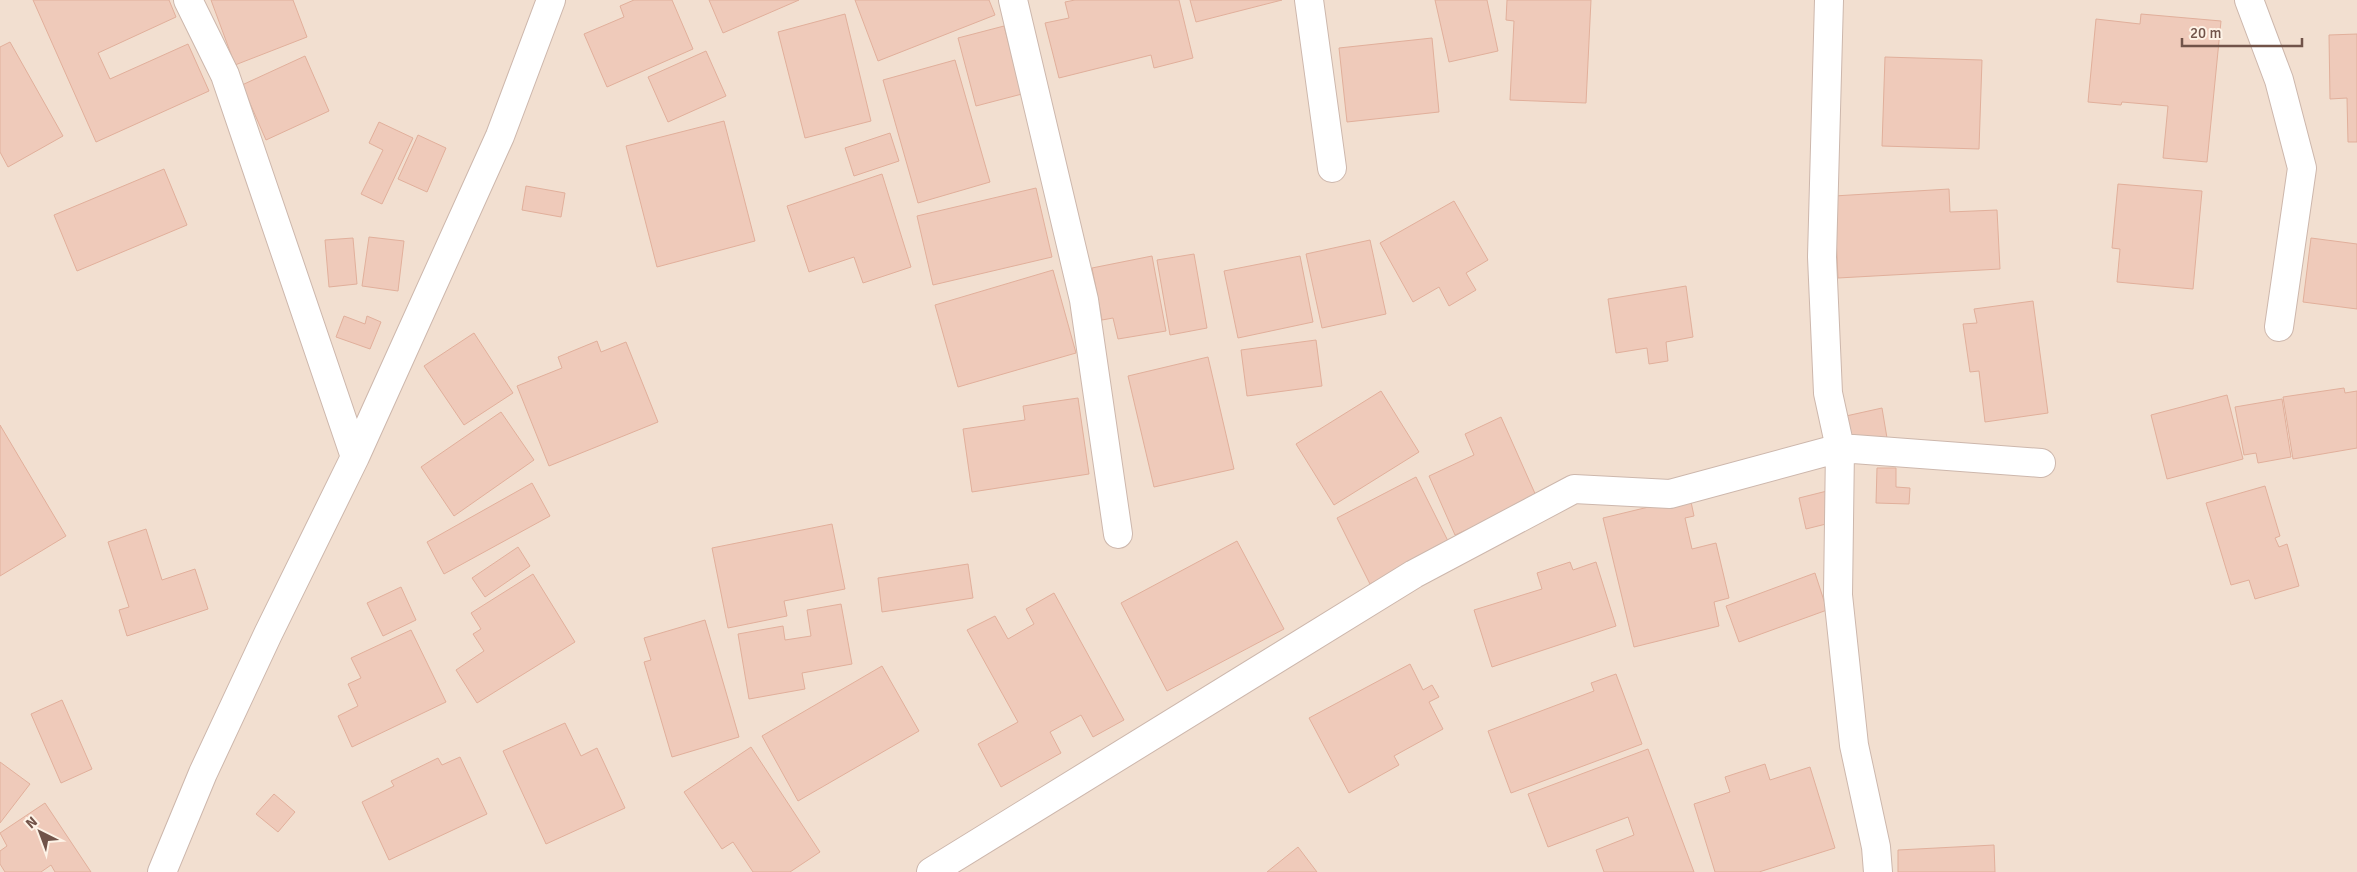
<svg xmlns="http://www.w3.org/2000/svg" width="2357" height="872" viewBox="0 0 2357 872" font-family="Signika,sans-serif">
  <style>
    .residential { fill: #f2dfd0 }
    .building { fill: #efcaba; stroke: #e1af9b }
    .lines { fill: none; stroke-linecap: round; stroke-linejoin: round }
    .minor-casing { stroke: #cdb7ac; stroke-width: 30 }
    .minor { stroke: #fff; stroke-width: 28 }
  </style>
  <rect width="100%" height="100%" fill="#fbeee1"/>
  <!-- residential -->
  <path class="residential" d="M0,0H2357V872H0Z"/>
  <!-- building -->
  <path class="building" d="M33,0H169L176,17L98,53L110,79L188,44L209,91L96,142Z
    M211,0H293L307,37L235,65Z
    M634,0H672L693,49L607,87L584,34L624,17L620,6Z
    M709,0H799L723,33Z
    M855,0H989L995,15L878,61Z
    M1075,0H1179L1193,58L1154,68L1151,55L1059,78L1045,23L1069,18L1065,2Z
    M1190,0H1282L1196,22Z
    M1435,0H1487L1498,51L1449,62Z
    M1507,0H1591L1586,103L1510,100L1514,21L1506,20Z
    M845,14L871,121L805,138L778,32Z
    M2141,14L2221,21L2207,162L2163,158L2168,106L2122,102L2121,105L2088,102L2096,19L2140,24Z
    M1004,26L1022,94L976,106L958,38Z
    M2357,34V142H2348L2347,98L2330,99L2329,35Z
    M1432,38L1439,112L1347,122L1339,48Z
    M10,42L63,136L8,167L0,152V47Z
    M706,51L726,96L668,122L648,77Z
    M305,56L329,111L266,140L242,85Z
    M1885,57L1982,60L1979,149L1882,146Z
    M955,60L990,182L918,203L883,80Z
    M724,121L755,241L657,267L626,146Z
    M379,122L413,138L382,204L361,194L383,150L369,143Z
    M890,133L899,161L854,176L845,148Z
    M418,135L446,148L427,192L398,179Z
    M164,169L187,225L77,271L54,215Z
    M882,174L911,267L863,283L854,257L809,272L787,206Z
    M2118,184L2202,191L2193,289L2117,282L2120,249L2112,248Z
    M526,186L565,193L561,217L522,210Z
    M1036,188L1052,257L933,285L917,216Z
    M1949,189L1950,212L1997,210L2000,269L1838,278L1834,196Z
    M1454,201L1488,260L1466,273L1476,290L1449,306L1439,287L1413,302L1380,243Z
    M369,237L404,241L398,291L362,286Z
    M353,238L357,284L329,287L325,240Z
    M2311,238L2357,244V309L2303,302Z
    M1370,240L1386,314L1322,328L1306,254Z
    M1194,254L1207,328L1170,335L1157,260Z
    M1152,256L1166,331L1118,339L1113,318L1102,320L1092,268Z
    M1300,256L1313,322L1238,338L1224,271Z
    M1053,270L1076,353L958,387L935,305Z
    M1686,286L1693,337L1666,342L1668,361L1649,364L1647,348L1616,353L1608,299Z
    M2033,301L2048,413L1985,422L1979,371L1970,372L1963,324L1977,323L1974,309Z
    M344,316L365,324L367,316L381,322L370,349L336,337Z
    M474,333L513,393L464,425L424,366Z
    M1316,340L1322,386L1247,396L1241,350Z
    M597,341L601,352L626,342L658,422L549,466L517,386L562,368L558,357Z
    M1208,357L1234,469L1154,487L1128,376Z
    M2344,388L2345,393L2357,391V448L2293,459L2283,397Z
    M1381,391L1419,452L1334,505L1296,444Z
    M2227,395L2243,459L2167,479L2151,415Z
    M1078,398L1089,474L972,492L963,429L1025,420L1023,406Z
    M2282,399L2291,457L2258,463L2256,453L2244,455L2235,407Z
    M1882,408L1887,438L1851,446L1846,416Z
    M501,412L534,460L454,516L421,467Z
    M1501,417L1537,498L1455,535L1429,476L1474,455L1465,434Z
    M0,425L66,536L0,576Z
    M1877,468H1896V487L1910,488L1909,504L1876,503Z
    M1416,477L1449,543L1370,584L1337,518Z
    M532,483L550,516L444,574L427,542Z
    M2265,486L2280,536L2275,538L2279,547L2287,544L2299,586L2255,599L2249,580L2231,585L2206,503Z
    M1827,491L1834,522L1806,529L1799,498Z
    M1690,497L1694,516L1685,518L1692,549L1716,543L1729,598L1714,602L1719,626L1634,647L1603,518Z
    M832,524L845,589L784,601L787,616L728,628L712,548Z
    M146,529L162,580L195,569L208,609L127,636L119,610L129,607L108,542Z
    M1237,541L1284,629L1167,691L1121,603Z
    M518,547L530,566L485,597L472,578Z
    M1570,562L1573,570L1596,562L1616,626L1492,667L1474,610L1542,589L1537,573Z
    M968,564L973,598L882,612L878,578Z
    M1815,573L1827,610L1739,642L1726,606Z
    M533,574L575,642L477,703L456,670L484,651L473,634L481,629L471,613Z
    M401,587L416,620L383,636L367,603Z
    M1054,593L1124,720L1093,737L1081,715L1050,732L1061,753L1001,787L978,744L1018,722L967,630L995,616L1008,639L1034,624L1026,609Z
    M841,604L852,664L802,673L805,689L749,699L738,634L783,626L785,640L811,636L807,610Z
    M705,620L739,737L672,757L644,662L651,660L644,638Z
    M411,630L446,702L352,747L338,716L358,706L348,684L361,678L351,658Z
    M1410,664L1423,690L1432,685L1439,697L1429,702L1443,729L1394,756L1399,765L1349,793L1309,718Z
    M882,666L919,731L798,801L762,736Z
    M1616,674L1642,744L1511,793L1488,731L1594,691L1591,683Z
    M62,700L92,769L61,783L31,714Z
    M565,723L581,756L597,748L625,808L546,844L503,751Z
    M751,747L820,852L790,872H753L733,842L722,849L684,792Z
    M1648,749L1694,872H1604L1596,850L1634,835L1628,817L1548,847L1528,794Z
    M460,757L487,814L389,860L362,802L394,786L391,781L438,758L442,765Z
    M0,762L30,784L0,823Z
    M1765,764L1770,780L1810,767L1835,848L1759,872H1715L1694,804L1730,792L1725,777Z
    M274,794L295,812L278,832L256,814Z
    M45,803L91,872H55L51,865L41,872H5L0,864V851L7,846L0,833Z
    M1994,845L1995,872H1898V850Z
    M1298,847L1317,872H1267Z"/>
  <g class="lines">
    <!-- minor casing -->
    <g class="minor-casing">
      <path id="minor" d="M188,0L225,75L355,457
        M1013,0L1084,300L1118,534
        M1309,0L1332,168
        M1829,0L1822,257L1828,393L1840,448L1838,595L1854,745L1876,847L1878,872
        M2249,0L2279,80L2302,168L2279,327
        M162,872L203,773L268,634L355,457L500,136L551,0
        M931,872L1414,574L1574,489L1670,494L1840,448L2041,463"/>
    </g>
    <!-- minor -->
    <use href="#minor" class="minor"/>
  </g>
  <!-- north arrow -->
  <g transform="translate(40 832) rotate(318)" stroke="#fef3e7" stroke-width="4" paint-order="stroke">
  <path d="M0-4L9 19L0 12L-9 19Z" fill="#715349"/>
  <text y="-8" font-size="14" font-weight="bold" text-anchor="middle" fill="#715349">N</text>
  </g>
  <!-- scale -->
  <path d="M2182 38v8h120v-8" fill="none" stroke="#715349" stroke-width="2.5"/>
  <text x="2190" y="38" font-size="15" fill="#715349" stroke="#fef3e7" stroke-width="4" paint-order="stroke">20 m</text>
</svg>
